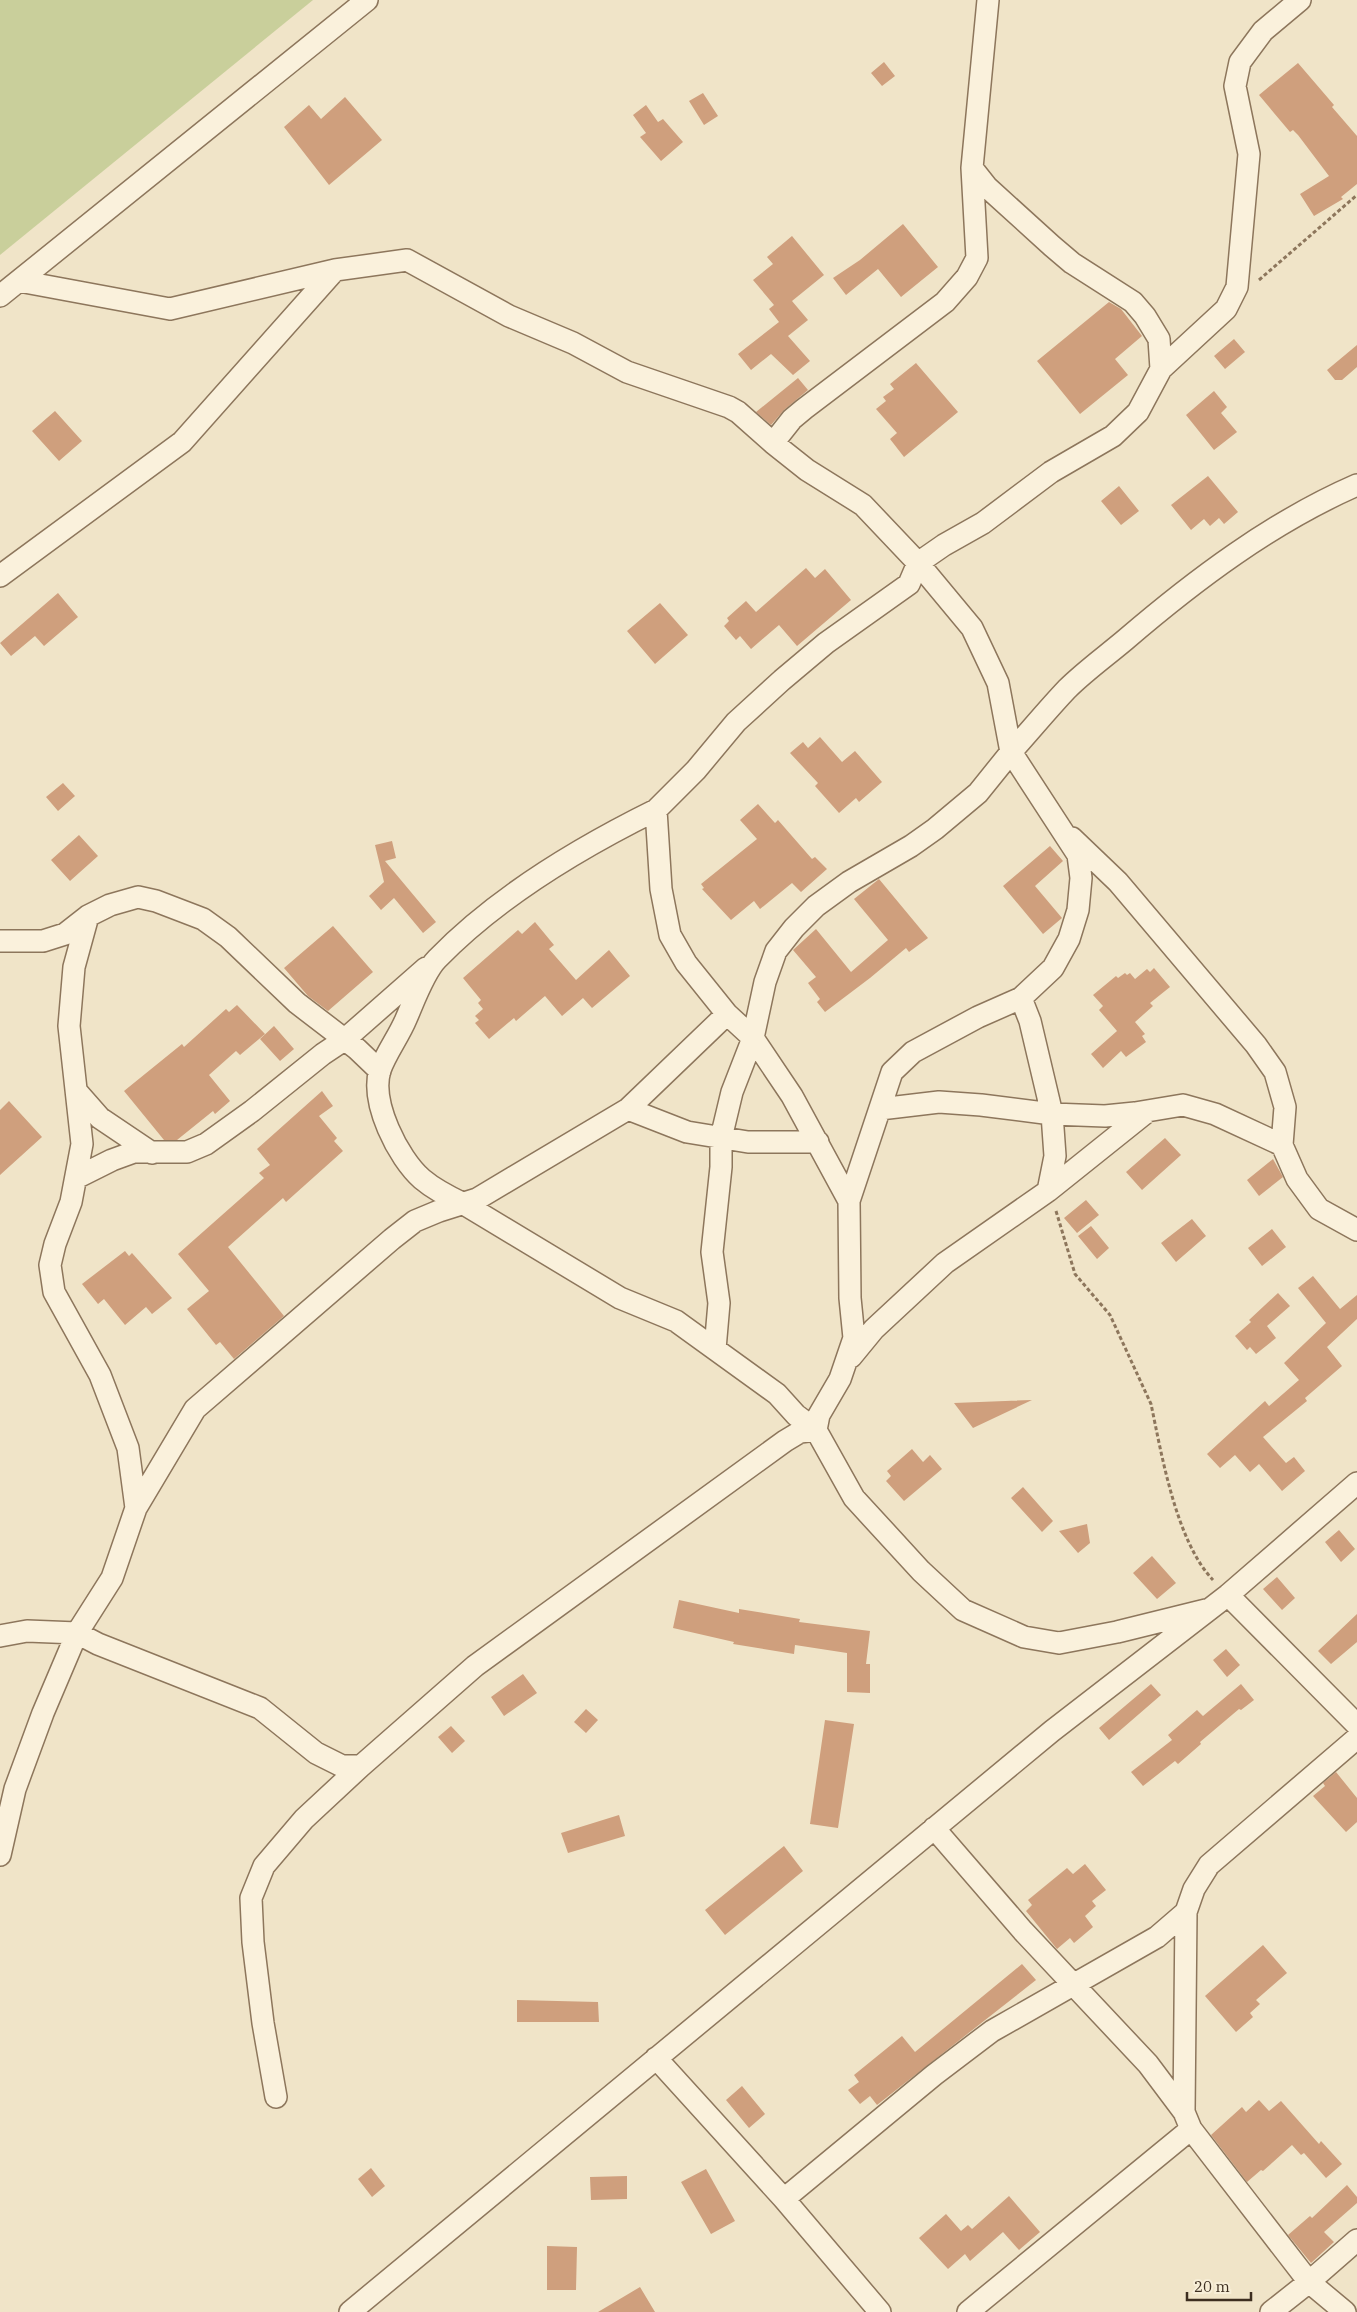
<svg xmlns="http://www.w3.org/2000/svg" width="1357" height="2312" viewBox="0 0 1357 2312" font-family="'IBM Plex Serif',serif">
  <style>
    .green { fill: #c9cf9b }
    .building { fill: #cf9f7d }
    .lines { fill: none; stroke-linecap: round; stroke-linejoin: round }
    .street-casing { stroke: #8d765c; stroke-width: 24 }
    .path { stroke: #8d765c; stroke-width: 3; stroke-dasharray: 4 2.5; stroke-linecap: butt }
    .street { stroke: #faf1dc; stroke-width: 21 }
  </style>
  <rect width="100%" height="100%" fill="#f0e4c8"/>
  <!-- green -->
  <path class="green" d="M0,0H313L0,255Z"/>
  <!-- building -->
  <path class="building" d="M884,62L895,76L882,86L871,73Z
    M1298,63L1334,105L1332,107L1357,136V184L1341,197L1343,199L1314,216L1300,194L1329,176L1298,135L1293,130L1290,132L1259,95Z
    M703,93L718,116L704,125L689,101Z
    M345,97L382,140L329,185L284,127L309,105L321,119Z
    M646,105L658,122L663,119L683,142L661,161L640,137L646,133L633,115Z
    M903,224L938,267L901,297L878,269L846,295L833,278L860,260Z
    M792,236L824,275L792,301L808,320L788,336L810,361L793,375L771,354L751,370L738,354L779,322L769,309L774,305L753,280L773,264L767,257Z
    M1109,302L1121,309L1142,336L1115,359L1128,375L1080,414L1037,361Z
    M1234,339L1245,352L1225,369L1214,356Z
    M1357,345V367L1342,380H1335L1327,370Z
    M916,363L958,412L904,457L890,439L897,433L876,409L886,401L883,397L894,389L890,384Z
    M798,378L808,390L784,410L771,425L756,412Z
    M1214,391L1227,407L1221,413L1237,432L1214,450L1186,415Z
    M55,411L82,441L59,461L32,431Z
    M1208,476L1238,512L1224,524L1219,518L1210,526L1204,519L1191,530L1171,505Z
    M1119,486L1139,511L1121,525L1101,501Z
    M806,568L815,578L825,569L851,600L797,646L779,625L751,649L740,636L736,640L724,626L729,621L727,618L746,601L756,612Z
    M58,593L78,617L44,646L35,636L11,656L0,643Z
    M660,603L688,635L655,664L627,631Z
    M820,737L842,762L855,751L882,782L859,802L856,798L839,813L815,786L818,783L790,753L803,742L808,748Z
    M63,783L75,796L58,811L46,797Z
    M758,804L775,823L778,820L812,859L815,857L827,869L801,892L792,883L760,909L754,901L731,920L702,889L704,888L701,884L757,839L740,820Z
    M79,835L98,856L70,881L51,860Z
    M392,841L396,858L385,861L436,922L423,933L394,898L381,910L369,896L384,882L375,845Z
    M1050,846L1063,861L1035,886L1062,918L1043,934L1003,886Z
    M879,879L928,938L909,952L906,948L870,978L825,1012L817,1002L820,999L808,983L816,977L793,950L816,929L851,972L888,940L854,899Z
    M535,922L554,945L549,949L576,980L609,950L630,976L592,1008L583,998L562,1016L545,996L516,1021L514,1018L489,1039L475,1023L479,1020L475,1016L483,1009L478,1003L481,1000L463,978L518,930L522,934Z
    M333,926L373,972L328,1011L308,996L284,968Z
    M1154,968L1170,987L1150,1003L1153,1006L1135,1022L1145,1034L1142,1036L1146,1042L1126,1057L1121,1051L1103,1068L1091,1054L1117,1031L1099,1010L1103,1006L1093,995L1116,976L1118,978L1125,973L1127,975L1130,973L1135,979L1147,969L1150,972Z
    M237,1005L265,1034L240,1055L236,1051L209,1075L230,1101L215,1114L213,1111L177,1140H164L124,1091L182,1044L184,1047L226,1009L229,1012Z
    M274,1026L294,1049L280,1061L260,1039Z
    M322,1091L333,1106L319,1116L337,1138L334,1141L343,1151L286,1202L283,1198L228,1247L284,1316L234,1359L220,1342L216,1345L187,1309L209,1291L178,1254L264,1178L259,1173L270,1165L257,1149Z
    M9,1101L42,1137L0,1175V1110Z
    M1165,1138L1181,1155L1142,1190L1126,1172Z
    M1273,1159L1283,1177L1259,1196L1247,1180Z
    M1086,1200L1099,1215L1077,1233L1064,1218Z
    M1192,1219L1206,1236L1176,1262L1161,1243Z
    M1091,1226L1109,1248L1097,1259L1078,1236Z
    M1272,1229L1286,1247L1262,1266L1248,1248Z
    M125,1251L129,1256L132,1253L172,1298L152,1314L146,1307L125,1325L104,1299L98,1304L82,1284Z
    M1313,1276L1340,1309L1357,1295V1319L1327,1347L1342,1366L1305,1398L1307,1401L1263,1437L1286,1463L1294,1457L1305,1471L1282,1491L1259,1464L1250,1472L1235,1455L1220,1468L1207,1454L1265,1401L1269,1406L1299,1380L1284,1363L1326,1323L1298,1288Z
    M1278,1293L1290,1306L1267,1326L1276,1338L1256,1354L1250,1347L1247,1350L1235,1336L1251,1322L1249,1320Z
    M1032,1400L973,1428L954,1403Z
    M912,1449L923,1462L930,1455L942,1469L904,1501L886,1481L891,1476L887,1471Z
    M1023,1487L1053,1521L1042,1532L1011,1498Z
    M1087,1524L1090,1543L1078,1553L1059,1531Z
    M1339,1530L1355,1549L1341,1562L1325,1542Z
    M1152,1556L1176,1583L1157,1599L1133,1573Z
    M1277,1577L1295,1598L1282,1610L1263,1589Z
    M679,1600L739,1613V1609L800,1619L799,1622L870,1631L866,1664H870V1693L847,1692V1653L795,1645L794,1654L733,1644L734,1642L673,1628Z
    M1357,1614V1642L1331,1664L1318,1651Z
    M1226,1649L1240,1665L1227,1677L1213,1660Z
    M523,1674L537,1693L504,1716L491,1697Z
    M1151,1684L1161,1695L1109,1740L1099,1728Z
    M1241,1684L1254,1700L1241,1710L1239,1709L1200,1742L1201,1744L1178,1764L1175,1761L1143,1786L1131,1772L1172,1740L1168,1735L1197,1710L1203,1716Z
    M586,1709L598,1720L586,1733L574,1722Z
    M825,1720L854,1724L838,1828L810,1824Z
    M451,1726L465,1741L452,1753L438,1737Z
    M1336,1772L1357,1798V1822L1346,1832L1313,1796L1325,1786L1323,1783Z
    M619,1815L625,1836L568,1853L561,1833Z
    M784,1846L803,1871L725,1935L705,1910Z
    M1085,1864L1106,1890L1092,1901L1096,1906L1085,1916L1093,1927L1074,1943L1070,1938L1057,1949L1026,1911L1032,1905L1028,1900L1067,1868L1073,1874Z
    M1263,1945L1287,1973L1256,2000L1260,2004L1250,2013L1253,2017L1236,2032L1205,1996Z
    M1022,1964L1036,1980L877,2105L870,2096L860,2104L848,2090L859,2082L854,2075L902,2036L915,2052Z
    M517,2000L598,2002L599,2022H517Z
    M742,2086L765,2114L749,2128L726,2100Z
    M1259,2100L1269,2111L1281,2101L1319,2144L1321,2141L1342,2164L1326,2178L1304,2153L1301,2155L1292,2145L1263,2171L1261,2170L1247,2182L1211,2135L1242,2107L1246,2112Z
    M371,2168L385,2186L372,2197L358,2179Z
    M706,2169L735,2221L711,2234L681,2182Z
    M627,2176V2199L591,2200L590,2177Z
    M1347,2185L1357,2197V2203L1324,2232L1334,2242L1311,2263L1288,2235L1310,2216L1312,2218Z
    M1009,2196L1040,2232L1019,2250L1003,2232L970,2261L965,2254L948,2269L919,2238L946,2214L961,2231L968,2225L972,2229Z
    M547,2246L577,2247L576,2290H547Z
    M640,2287L655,2312H598Z"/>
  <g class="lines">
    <!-- street casing -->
    <g class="street-casing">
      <path id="street" d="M19,281L170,309L335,270L407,260L509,316L573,343L627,372L729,407L738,412L773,443L807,470L863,505L918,563L972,628L998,683L1011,752L978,793L935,829L911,846L849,882L816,906L794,928L776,951L765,982L753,1038L732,1092L721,1138V1167L712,1252L719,1303L715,1349
        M0,296L367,0
        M1161,369L1226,309L1237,287L1249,154L1235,86L1240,62L1263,31L1300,0
        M773,443L792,419L804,409L945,302L967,277L977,258L972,168
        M0,576L182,442L335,270
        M656,810C579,848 498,896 437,959C424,972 414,1001 406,1019C399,1036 386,1053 380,1070C370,1102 398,1158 422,1179C435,1190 449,1197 464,1204L620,1298L676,1321L777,1394L796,1415L816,1430
        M1072,838L1118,882L1256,1045L1275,1072L1285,1107L1282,1145L1297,1179L1319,1209L1357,1230
        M0,941H43L65,934L88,916L110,905L138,897L156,901L203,919L228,937L297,1003L357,1049L380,1071
        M78,1093L100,1118L152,1153
        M628,1109L687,1132L748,1142H818
        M880,1109L939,1102L981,1105L1052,1114L1105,1116L1135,1113L1183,1105L1215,1114L1282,1145
        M76,1178L112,1160L134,1152H187L206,1144L252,1111L323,1054L344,1040L426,968
        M1048,1191L1148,1111
        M849,1201L792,1096L753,1038L727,1014L686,963L670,935L661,889L656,810L696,770L736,722L782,680L826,643L909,584L918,563L944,545L983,523L1051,472L1113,436L1138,412L1161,369L1159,339L1145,316L1133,302L1072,263L1052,246L987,187L972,168L988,0
        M851,1357L874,1329L945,1263L1048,1191L1055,1156L1052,1114L1030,1021L1021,998
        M136,1508L195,1409L392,1239L415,1221L439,1211L477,1199L628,1109L727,1014
        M1228,1595L1357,1725
        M1206,1610L1117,1632L1059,1643L1024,1637L963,1610L921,1571L854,1498L816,1430L819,1415L840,1379L854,1338L850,1298L849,1201L892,1072L913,1052L978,1017L1021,998L1053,968L1069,939L1078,910L1081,878L1078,855L1011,752C1030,731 1048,709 1067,689C1084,672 1106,656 1125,640C1195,580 1272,522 1357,485
        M0,1636L27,1631L77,1633L98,1644L260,1708L316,1753L342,1766H361L475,1666L785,1441L800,1432L816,1430
        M934,1828L1023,1931L1148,2064L1184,2112
        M0,1855L15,1789L43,1713L77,1633L112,1578L136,1508L128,1448L100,1375L54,1292L50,1265L55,1244L71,1202L82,1144L69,1026L74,967L88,916
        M1186,1912L1184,2112L1191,2129L1309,2282L1345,2312
        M656,2058L784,2199L880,2312
        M276,2097L263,2023L253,1942L251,1898L264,1866L304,1819L361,1766
        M784,2199L934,2075L992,2031L1157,1937L1186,1912L1194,1889L1209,1865L1357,1738
        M350,2312L1052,1731L1228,1595L1357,1483
        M968,2312L1191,2129
        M1271,2312L1309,2282L1357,2240"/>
    </g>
    <!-- path -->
    <path class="path" d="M1259,280L1357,195
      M1056,1211L1075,1274L1110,1315L1151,1404C1162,1456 1176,1541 1213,1580"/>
    <!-- street -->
    <use href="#street" class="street"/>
  </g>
  <!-- scale -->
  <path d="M1187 2292v8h64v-8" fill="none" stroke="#3d2e20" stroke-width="2.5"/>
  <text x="1194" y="2292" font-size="15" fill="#3d2e20" stroke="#f7eed8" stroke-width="4" paint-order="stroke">20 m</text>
</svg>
